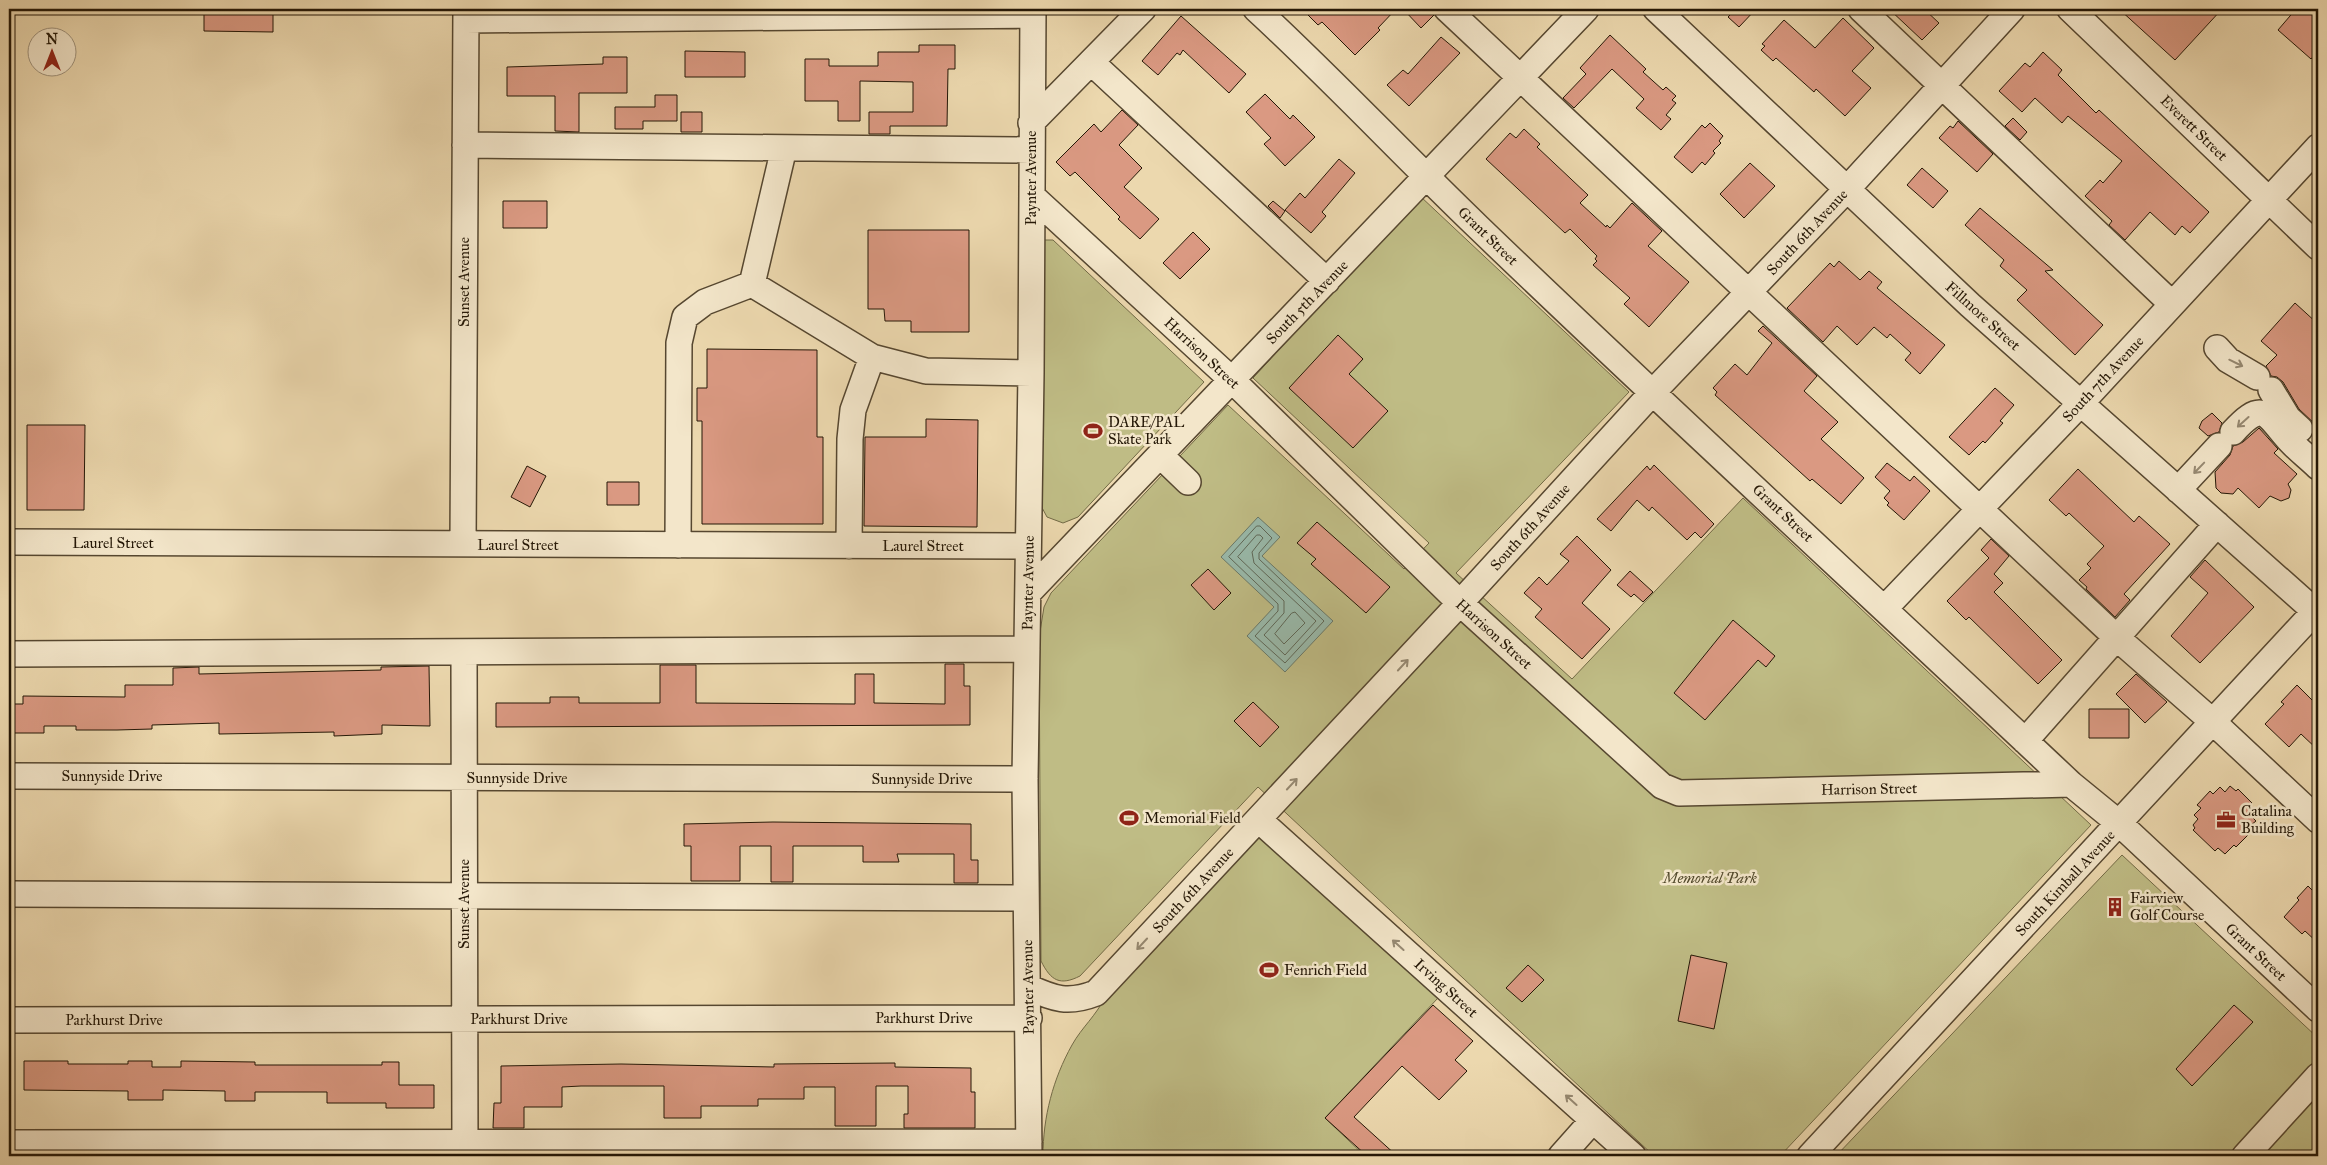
<svg xmlns="http://www.w3.org/2000/svg" width="2327" height="1165" viewBox="0 0 2327 1165" font-family="'IM FELL Great Primer',serif">
  <style>
    .green { fill: #bfbc85; stroke: #726a46 }
    .water { fill: #99baab; stroke: #6a7969 }
    .lines { fill: none; stroke-linecap: round; stroke-linejoin: round }
    .shore { stroke: #5e6858; stroke-width: 1 }
    .building { fill: #da9982; stroke: #241706 }
    .minor-casing { stroke: #564730; stroke-width: 28 }
    .minor { stroke: #f3e6ca; stroke-width: 25 }
    .oneway { stroke: #968972 }
    .labels { text-anchor: middle; stroke-width: 5; stroke-linejoin: round; paint-order: stroke }
    .street-label { font-size: 15px; fill: #241706; stroke: #f3e6ca }
    .poi-label { font-size: 15px; fill: #241706; stroke: #f3e6ca; text-anchor: start }
    .park-label { font-size: 15px; font-style: italic; fill: #52492c; stroke: #f3e6ca }
  </style>
  <rect width="100%" height="100%" fill="#ecd8ae"/>
  <filter id="stains"><feTurbulence type="fractalNoise" baseFrequency=".004" numOctaves="4"/><feColorMatrix values="0 0 0 0 .2 0 0 0 0 .09 0 0 0 0 .02 0 0 0 .5 -.17"/></filter>
  <radialGradient id="worn" r=".72"><stop offset=".6" stop-color="#630" stop-opacity="0"/><stop offset="1" stop-color="#630" stop-opacity=".3"/></radialGradient>
  <!-- green -->
  <path class="green" d="M1420,196L1629,392L1456,573L1572,679L1743,498L2091,825L1780,1156H1654L1258,787L1080,976C1060,986 1051,981 1041,961L1039,638L1044,607L1051,593L1228,405L1404,569L1429,543L1253,378Z
    M1045,240H1053L1204,382L1078,517L1063,523L1047,517L1039,502L1042,243Z
    M1260,831L1438,998L1325,1118L1365,1156H1043C1043,1117 1053,1079 1072,1045C1082,1027 1096,1016 1105,997Z
    M2122,855L2318,1038V1156H1836Z"/>
  <!-- water -->
  <path class="water" d="M1258,517L1280,537L1262,556L1333,621L1285,672L1247,636L1274,607L1221,557Z"/>
  <g class="lines">
    <!-- shore -->
    <path class="shore" d="M1257,526H1260L1272,538L1259,553V559L1324,621L1285,663L1255,636L1278,611V604L1229,557Z
      M1257,535H1260L1263,538L1252,552L1254,563L1316,621L1285,655L1264,635L1284,613V601L1238,557Z
      M1292,613L1295,612L1305,623L1284,644L1275,634Z"/>
  </g>
  <!-- building -->
  <path class="building" d="M204,9H273V32L204,31Z
    M1302,9H1396L1378,28L1380,30L1355,55L1322,22L1318,25Z
    M1403,9H1433L1434,15L1421,28Z
    M1736,9H1756L1739,27L1728,17Z
    M1889,9H1924L1939,23L1922,40Z
    M2119,9H2222L2175,60Z
    M2296,9H2318V51L2311,59L2278,30Z
    M1181,16L1246,74L1229,93L1183,50L1180,55L1177,53L1158,75L1142,61Z
    M1843,18L1874,48L1852,71L1871,88L1845,116L1816,89L1814,92L1776,58L1773,61L1761,50L1765,46L1762,44L1784,20L1815,48Z
    M1610,35L1646,69L1643,72L1663,90L1666,87L1676,96L1672,100L1676,103L1666,115L1671,119L1661,130L1636,108L1644,99L1612,69L1574,108L1563,98L1586,74L1580,68Z
    M1441,37L1460,53L1409,106L1387,85L1403,70L1408,74Z
    M919,45H955V69H948L947,126H890V134H869V112H913V82L860,81V121H838V101H805V59H829V66H878V52H919Z
    M685,51L745,52V77H685Z
    M2043,52L2062,70L2058,75L2096,113L2099,110L2209,212L2190,233L2182,226L2175,235L2150,212L2125,240L2109,225L2112,221L2085,196L2100,180L2103,183L2122,161L2068,116L2062,123L2035,98L2022,112L1999,91L2025,63L2030,67Z
    M603,57H627V93H579V132L555,131V96H507V67L603,64Z
    M1265,94L1290,119L1293,115L1315,137L1285,166L1264,144L1271,138L1246,112Z
    M655,95H677V121H643V129H615V107H655Z
    M1122,110L1138,125L1119,145L1142,168L1124,187L1159,219L1140,239L1118,219L1120,217L1075,172L1070,176L1056,162L1094,124L1101,132Z
    M681,112H702V132H681Z
    M2013,118L2027,132L2020,140L2005,126Z
    M1958,121L1993,154L1977,172L1939,138L1950,126L1953,128Z
    M1710,123L1723,136L1719,141L1721,143L1713,151L1715,153L1705,165L1702,162L1692,173L1674,157L1702,125L1705,128Z
    M1524,129L1540,144L1537,147L1588,195L1580,203L1606,227L1607,225L1610,228L1632,203L1662,231L1648,246L1689,282L1649,327L1624,304L1630,298L1593,265L1597,261L1595,259L1597,256L1570,229L1565,233L1486,159L1510,133L1516,138Z
    M1339,159L1355,173L1322,212L1326,216L1311,233L1285,210L1300,193L1305,198Z
    M1750,163L1775,186L1744,218L1720,194Z
    M1922,168L1948,191L1933,208L1907,185Z
    M503,201H547V228H503Z
    M1273,201L1285,211L1280,218L1268,206Z
    M1980,208L2053,270L2045,271L2103,325L2075,355L2017,300L2027,290L2000,266L2004,260L1965,225Z
    M868,230H969V332H911V321H885L884,309H868Z
    M1193,232L1210,249L1180,279L1163,263Z
    M1839,261L1860,280L1869,271L1882,282L1877,288L1945,345L1920,374L1905,360L1911,353L1890,334L1887,338L1874,327L1857,345L1837,326L1823,342L1787,308L1830,263L1834,267Z
    M2295,303L2318,324V427L2299,409L2283,382L2277,377L2271,376L2266,366L2277,355L2261,341Z
    M1763,326L1817,376L1804,391L1838,422L1821,439L1864,478L1841,504L1812,479L1810,481L1715,395L1717,392L1713,388L1735,364L1747,375L1772,343L1758,331Z
    M1338,335L1363,359L1349,374L1388,411L1353,448L1289,388Z
    M707,349L817,350V437H823V524H702V421H697V388H707Z
    M1995,388L2014,405L2000,421L2003,423L1985,443L1983,441L1969,455L1949,437Z
    M2212,413L2222,423L2219,432L2208,436L2199,428L2202,421Z
    M926,419L978,420L977,527L864,526L865,437H926Z
    M27,425H85L84,510H27Z
    M2259,428L2278,449L2274,453L2297,474L2288,484L2291,490L2289,498L2281,501L2270,496L2259,508L2238,488L2233,494L2221,493L2216,488L2215,472L2230,455L2233,446L2243,442Z
    M1887,463L1910,481L1914,476L1930,491L1904,520L1887,505L1889,503L1884,498L1890,491L1875,477Z
    M1654,465L1714,524L1701,538L1695,532L1687,540L1652,507L1649,511L1637,500L1611,531L1597,519L1647,466L1650,470Z
    M527,466L546,476L530,507L511,497Z
    M2078,469L2134,522L2139,516L2170,544L2124,594L2130,600L2115,617L2086,589L2087,587L2079,580L2091,568L2087,564L2104,546L2069,513L2066,516L2049,500Z
    M607,482H639V505H607Z
    M1317,522L1390,587L1366,613L1311,564L1316,559L1297,543Z
    M1577,536L1611,570L1582,603L1610,629L1582,659L1535,617L1542,609L1524,593L1539,577L1547,585L1569,561L1560,554Z
    M1991,539L2009,556L1994,574L2003,583L1994,592L2062,660L2038,684L1969,617L1966,620L1947,601L1989,558L1981,550Z
    M2205,560L2254,607L2200,663L2171,636L2208,593L2190,577Z
    M1208,569L1231,593L1214,610L1191,585Z
    M1630,571L1653,592L1643,602L1634,594L1631,597L1617,585Z
    M1733,620L1775,656L1766,667L1758,660L1705,720L1674,693Z
    M945,664H964V686H970V725L496,727V703H550V697H579V703H660V665H696V703L855,704V674H874V703L945,704Z
    M429,666L430,726L382,725V734L334,736V732L219,734V723L152,725V729L117,730H76V726H44V733H9V704H23V696L125,697V685H173V668L199,667V674L381,670V667Z
    M2136,674L2167,702L2145,723L2116,694Z
    M2297,685L2318,706V750L2301,734L2289,747L2265,724L2284,704L2281,702Z
    M1253,702L1279,727L1260,747L1234,721Z
    M2089,709H2129V738H2089Z
    M2230,786L2236,791L2238,789L2252,803L2250,805L2256,811L2251,816L2256,821L2251,825L2255,828L2236,847L2234,845L2225,854L2218,848L2215,851L2193,830L2195,828L2193,825L2198,819L2194,815L2201,808L2197,805L2210,791L2213,794L2220,787L2225,792Z
    M773,822L971,824V860H978V883H954V854H897L899,862H863V846H793V882H771V846H740V881H691V846H684V824Z
    M2308,886L2318,896V943L2305,931L2302,934L2284,917L2299,900L2297,898Z
    M1691,955L1727,963L1714,1029L1678,1021Z
    M1528,965L1544,980L1522,1002L1506,988Z
    M1433,1005L1473,1041L1455,1060L1467,1071L1439,1100L1402,1066L1354,1117L1397,1156H1367L1325,1118Z
    M2234,1005L2253,1022L2192,1086L2176,1069Z
    M24,1061H68V1064H128V1061H152V1067H181V1061L255,1062V1065H382V1062H399V1085H434V1108H386V1103H327V1092H255V1101H225V1091L163,1090V1100H128V1091L24,1090Z
    M895,1063V1067L971,1068V1092H975V1128H904V1114H908V1086H876V1126H835V1087H804V1099H758V1106H701V1118H664V1086H581L562,1087V1107H524V1128H493L494,1103H501V1066L621,1064L774,1067V1064Z"/>
  <g class="lines">
    <!-- minor casing -->
    <g class="minor-casing">
      <path id="minor" d="M1256,9C1332,79 1403,155 1478,227C1673,415 1874,598 2071,784L2120,824L2318,1009
        M1447,9L2117,638L2213,722L2318,820
        M1656,9L1970,305L2318,614
        M1861,9L2172,304
        M2070,9L2318,247
        M466,20L1033,15
        M1091,62L1327,281
        M1031,123L1143,9
        M465,145L1031,150
        M1032,196L1232,380L1460,603L1662,786L1679,793L2071,784
        M752,284L872,357L926,371L1031,373
        M2217,348L2228,360L2257,377
        M2271,390L2288,418L2300,429
        M2233,432C2263,399 2266,414 2289,440C2298,450 2309,458 2318,467
        M1160,455L1188,482
        M2178,490L2219,446
        M9,542L1028,546
        M463,544L466,9
        M678,545L679,343L685,317L705,302L752,284L784,148
        M849,546L850,439L853,410L872,357
        M1028,593L1586,9
        M1885,608L2080,404L2318,147
        M464,652L465,1156
        M9,654L1027,649
        M2025,741L2217,524
        M9,776L1025,779
        M1259,820L1633,1156
        M9,894L1026,898
        M1028,987C1054,999 1068,1004 1096,993L1460,603L1653,392L1848,188L2012,9
        M9,1020L1029,1018
        M9,1143L1029,1142
        M1029,1156L1025,779L1031,373L1033,9
        M1561,1156L1593,1120
        M1810,1156L2318,608
        M2245,1156L2318,1076"/>
    </g>
    <!-- minor -->
    <use href="#minor" class="minor"/>
  </g>
  <!-- one-way arrows -->
  <defs><path id="oneway-shaft" d="M-6 0H5M1.5-3L5.5 0L1.5 3" fill="none" stroke-width="1.6" stroke-linecap="round" stroke-linejoin="round" transform="scale(1.25)"/></defs>
  <g class="oneway">
    <use href="#oneway-shaft" transform="translate(2236 363) rotate(26)"/>
    <use href="#oneway-shaft" transform="translate(2243 422) rotate(138)"/>
    <use href="#oneway-shaft" transform="translate(2199 468) rotate(134)"/>
    <use href="#oneway-shaft" transform="translate(1403 665) rotate(-47)"/>
    <use href="#oneway-shaft" transform="translate(1292 784) rotate(-47)"/>
    <use href="#oneway-shaft" transform="translate(1142 944) rotate(133)"/>
    <use href="#oneway-shaft" transform="translate(1398 945) rotate(-138)"/>
    <use href="#oneway-shaft" transform="translate(1571 1100) rotate(-138)"/>
  </g>
  <!-- icons -->
  <defs>
    <g id="stadium-bare" transform="scale(1.5)"><path d="M0-5a6.5 5 0 1 0 0 10a6.5 5 0 1 0 0-10ZM-3.5-1.8h7v3.6h-7Z" fill="#8f2418" stroke="#f3e6ca" stroke-width="2.5" paint-order="stroke"/></g>
    <g id="office-bare" transform="scale(1.5)"><path d="M-6-3h4V-5.5h4V-3h4V5H-6ZM-1-4.5V-3h2v-1.5ZM-6 0V1H6V0Z" fill="#8f2418" stroke="#f3e6ca" stroke-width="2.5" paint-order="stroke"/></g>
    <g id="building-bare" transform="scale(1.5)"><path d="M-4-6H4V6H1V3H-1V6H-4ZM-2.5-4.3h1.7v1.8h-1.7ZM.8-4.3h1.7v1.8H.8ZM-2.5-1h1.7V.8h-1.7ZM.8-1h1.7V.8H.8Z" fill="#8f2418" stroke="#f3e6ca" stroke-width="2.5" paint-order="stroke"/></g>
  </defs>
  <g fill-rule="evenodd">
    <use href="#stadium-bare" x="1093" y="431"/>
    <use href="#stadium-bare" x="1129" y="818"/>
    <use href="#office-bare" x="2226" y="820"/>
    <use href="#building-bare" x="2115" y="907"/>
    <use href="#stadium-bare" x="1269" y="970"/>
  </g>
  <g class="labels">
    <!-- street labels -->
    <g class="street-label">
      <text transform="translate(2194 128) rotate(44)" y="5">Everett Street</text>
      <text transform="translate(1031 178) rotate(-90)" y="5">Paynter Avenue</text>
      <text transform="translate(1807 232) rotate(-47)" y="5">South 6th Avenue</text>
      <text transform="translate(1488 236) rotate(44)" y="5">Grant Street</text>
      <text transform="translate(464 282) rotate(-90)" y="5">Sunset Avenue</text>
      <text transform="translate(1307 302) rotate(-46)" y="5">South 5th Avenue</text>
      <text transform="translate(1983 316) rotate(42)" y="5">Fillmore Street</text>
      <text transform="translate(1202 353) rotate(43)" y="5">Harrison Street</text>
      <text transform="translate(2103 379) rotate(-47)" y="5">South 7th Avenue</text>
      <text transform="translate(1783 513) rotate(43)" y="5">Grant Street</text>
      <text transform="translate(1530 527) rotate(-48)" y="5">South 6th Avenue</text>
      <text x="113" y="548">Laurel Street</text>
      <text x="518" y="550">Laurel Street</text>
      <text x="923" y="551">Laurel Street</text>
      <text transform="translate(1028 583) rotate(-89)" y="5">Paynter Avenue</text>
      <text transform="translate(1494 634) rotate(42)" y="5">Harrison Street</text>
      <text x="112" y="781">Sunnyside Drive</text>
      <text x="517" y="783">Sunnyside Drive</text>
      <text x="922" y="784">Sunnyside Drive</text>
      <text transform="translate(1869 789) rotate(-1)" y="5">Harrison Street</text>
      <text transform="translate(2065 883) rotate(-47)" y="5">South Kimball Avenue</text>
      <text transform="translate(1193 890) rotate(-47)" y="5">South 6th Avenue</text>
      <text transform="translate(464 904) rotate(-90)" y="5">Sunset Avenue</text>
      <text transform="translate(2256 952) rotate(43)" y="5">Grant Street</text>
      <text transform="translate(1028 987) rotate(-91)" y="5">Paynter Avenue</text>
      <text transform="translate(1446 988) rotate(42)" y="5">Irving Street</text>
      <text x="924" y="1023">Parkhurst Drive</text>
      <text x="519" y="1024">Parkhurst Drive</text>
      <text x="114" y="1025">Parkhurst Drive</text>
    </g>
    <!-- poi labels -->
    <g class="poi-label">
      <text x="1108" y="427">DARE/PAL<tspan x="1108" dy="17">Skate Park</tspan></text>
      <text x="2241" y="816">Catalina<tspan x="2241" dy="17">Building</tspan></text>
      <text x="1144" y="823">Memorial Field</text>
      <text x="2130" y="903">Fairview<tspan x="2130" dy="17">Golf Course</tspan></text>
      <text x="1284" y="975">Fenrich Field</text>
    </g>
    <!-- park labels -->
    <g class="park-label">
      <text x="1710" y="883">Memorial Park</text>
    </g>
  </g>
  <!-- margin -->
  <rect width="2327" height="1165" fill="none" stroke="#ecd8ae" stroke-width="30"/>
  <rect x="10" y="10" width="2307" height="1145" fill="none" stroke="#241706" stroke-width="2.5"/>
  <rect x="15" y="15" width="2297" height="1135" fill="none" stroke="#241706"/>
  <!-- north arrow -->
  <g transform="translate(52 52)"><circle r="24" fill="#f3e6ca" stroke="#a0937c"/>
  <path d="M0-4L9 19L0 12L-9 19Z" fill="#8f2418"/>
  <text y="-8" font-size="14" font-weight="bold" text-anchor="middle" fill="#241706">N</text>
  </g>
  <rect width="100%" height="100%" filter="url(#stains)"/>
  <rect width="100%" height="100%" fill="url(#worn)"/>
</svg>
